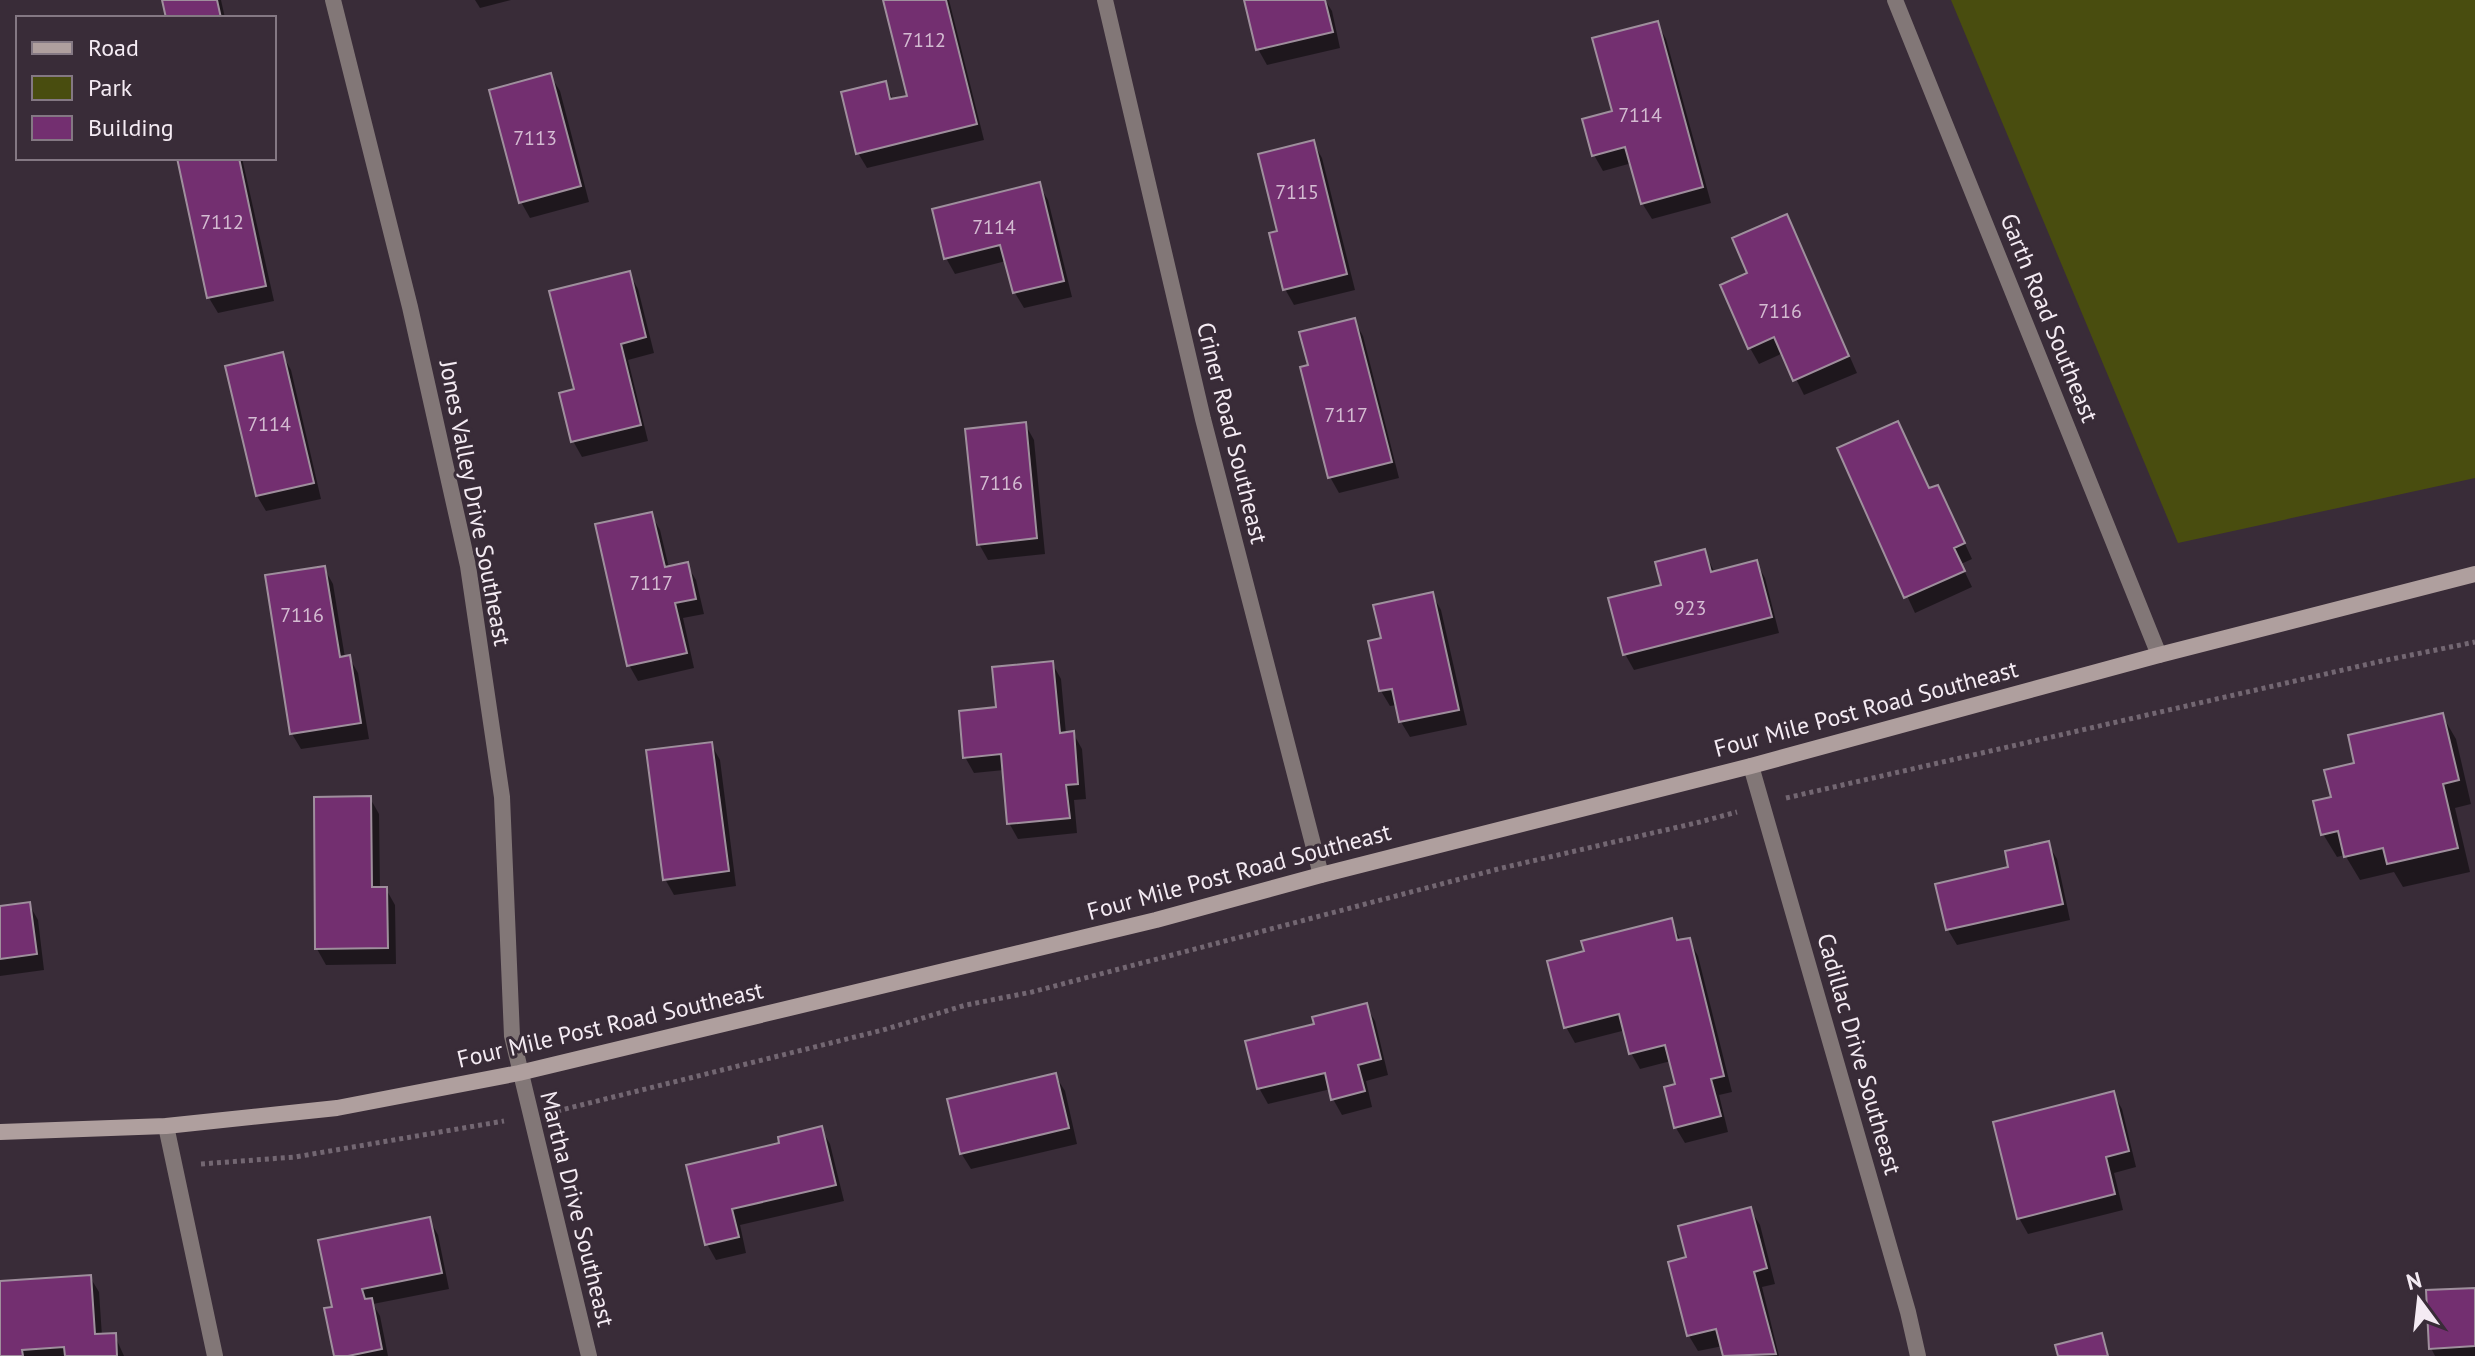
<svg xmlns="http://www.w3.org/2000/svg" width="2475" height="1356" viewBox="0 0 2475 1356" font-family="'PT Sans',sans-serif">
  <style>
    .green { fill: #494d0f }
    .shadow { fill: #0007 }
    .building { fill: #732f70; stroke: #9f8f9d; stroke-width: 2 }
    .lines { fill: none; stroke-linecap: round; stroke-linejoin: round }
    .path { stroke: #736772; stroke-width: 5; stroke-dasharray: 4 4; stroke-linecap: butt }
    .minor { stroke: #827777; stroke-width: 16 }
    .tertiary { stroke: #827777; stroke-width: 16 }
    .secondary { stroke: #af9f9e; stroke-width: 16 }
    .labels { text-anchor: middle; stroke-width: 6; stroke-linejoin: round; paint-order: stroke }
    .number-label { font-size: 20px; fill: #d4bcd2 }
    .street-label { font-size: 24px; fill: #f4ebf3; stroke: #392c38 }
  </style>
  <rect width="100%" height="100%" fill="#392c38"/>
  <!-- green -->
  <path class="green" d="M1951,0H2475V478L2178,543Z"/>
  <!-- shadow -->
  <path class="shadow" d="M164,0H221L225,18H168Z
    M475,0H511L480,8Z
    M885,0H949L984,140L867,168L858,153L885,83L894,101L910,97Z
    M1246,0H1325L1332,11L1340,48L1267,65L1258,49Z
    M1657,23L1666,39L1711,203L1652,219L1642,203L1632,163L1603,171L1594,155Z
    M550,75L560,91L589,202L530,218L521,202Z
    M1313,142L1322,158L1355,290L1294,305L1285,289L1279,233Z
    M242,158L274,301L218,313L209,298L179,159Z
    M1039,185L1048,200L1072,297L1024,308L1015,293L1006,261L955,274L946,258Z
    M1795,233L1857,373L1804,395L1783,353L1759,364L1750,348V274Z
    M629,273L638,289L654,353L628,360L648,441L582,457L573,441Z
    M1354,320L1363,336L1399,478L1339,493L1330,477L1310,367Z
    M282,354L291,370L321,499L266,511L257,496Z
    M1897,423L1930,490L1937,487L1946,503L1972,559L1961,564L1972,587L1915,613L1839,449Z
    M1025,424L1034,440L1045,554L988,560L979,544Z
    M651,514L660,530L669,568L687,565L696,580L704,614L683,618L694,668L638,681L629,665Z
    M1704,551L1715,573L1756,562L1765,578L1779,633L1634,670L1625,654L1663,586Z
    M324,568L333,584L345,658L349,657L358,673L369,739L301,749L292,734L267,577Z
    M1432,594L1441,610L1467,725L1410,737L1401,722L1397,705L1390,706L1381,691L1383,640Z
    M1052,663L1061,679L1066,734L1073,733L1082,749L1086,799L1074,800L1077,833L1018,839L1009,823L1004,770L974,773L965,757L998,708Z
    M2442,715L2456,739L2471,804L2455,808L2470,872L2403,887L2394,872L2360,880L2345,855L2337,857L2323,834L2333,798L2356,764Z
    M711,744L720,760L736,886L674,895L665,879Z
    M370,798L379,814L380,889H386L395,905L396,964L326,965L317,949Z
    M2048,844L2057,859L2070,920L1957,945L1948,930L1938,885L2011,868Z
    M29,904L38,920L44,970L0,976V908Z
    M1671,921L1681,941L1689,940L1698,956L1732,1092L1719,1095L1728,1132L1685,1143L1676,1128L1666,1088L1677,1085L1671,1061L1640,1069L1631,1053L1626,1030L1575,1043L1566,1027L1586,953Z
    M1366,1006L1375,1021L1388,1075L1366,1081L1372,1107L1342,1115L1333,1099L1331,1089L1268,1104L1259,1088L1317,1026Z
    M1055,1075L1065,1091L1077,1144L971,1169L961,1153Z
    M2113,1093L2122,1109L2136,1167L2114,1173L2123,1210L2028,1234L2019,1218Z
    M821,1129L830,1144L844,1201L740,1225L746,1253L716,1260L707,1244L688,1166L781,1145Z
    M1750,1209L1760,1225L1775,1284L1762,1287L1779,1356H1725L1723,1346L1698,1351L1689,1336L1671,1264L1689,1259Z
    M429,1219L438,1235L449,1289L373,1304L380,1316L388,1356H336L334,1308Z
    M90,1277L99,1292L102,1336H115L124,1356H0V1283Z
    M2475,1290V1356H2435L2431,1348Z"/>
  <!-- building -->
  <path class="building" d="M162,0H217L221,18H166Z
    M883,0H946L977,124L856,154L841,92L886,81L890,99L907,96Z
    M1244,0H1325L1333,32L1256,50Z
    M1658,21L1703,187L1641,204L1625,147L1592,156L1582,119L1612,111L1592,38Z
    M551,73L581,186L519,203L489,90Z
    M1314,140L1347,274L1283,290L1269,233L1277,231L1258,154Z
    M177,158H239L266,286L207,298Z
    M1040,182L1064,281L1013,293L1000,245L944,259L932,209Z
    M1787,214L1849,356L1793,381L1774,337L1748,349L1720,285L1747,273L1732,238Z
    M630,271L646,337L621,344L641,425L571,442L559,393L574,389L549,291Z
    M1355,318L1392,462L1328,478L1300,367L1308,365L1299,332Z
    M283,352L314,483L256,496L225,366Z
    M1898,421L1929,488L1938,485L1965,543L1954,548L1965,571L1904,598L1837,448Z
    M1026,422L1037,538L977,545L965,429Z
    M652,512L665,567L688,562L696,599L675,603L687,653L627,666L595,524Z
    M1705,549L1711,572L1757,560L1772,617L1623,655L1608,598L1661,585L1655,562Z
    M325,566L340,657L350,655L361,723L290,734L265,575Z
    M1433,592L1459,710L1399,722L1392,689L1379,691L1368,641L1381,638L1373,605Z
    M1053,661L1060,733L1074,731L1078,784L1066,785L1070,818L1007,824L1001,754L963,758L959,711L996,707L992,667Z
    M2443,713L2459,780L2443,784L2458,848L2387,864L2383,848L2344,857L2338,831L2321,835L2313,801L2331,797L2324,770L2354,763L2348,735Z
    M712,742L729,871L663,880L646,750Z
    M371,796L372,887H387L388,948L315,949L314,797Z
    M2049,841L2063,904L1946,930L1935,884L2008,867L2005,851Z
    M30,902L37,954L0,959V906Z
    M1672,918L1677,940L1690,938L1724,1076L1711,1079L1721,1116L1674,1128L1664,1087L1675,1084L1665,1045L1629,1054L1619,1014L1564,1028L1547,961L1584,951L1581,941Z
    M1367,1003L1381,1059L1358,1065L1365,1091L1331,1100L1325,1073L1257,1089L1245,1041L1314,1024L1312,1017Z
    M1056,1073L1069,1128L960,1154L947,1099Z
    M2114,1091L2129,1151L2106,1157L2115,1194L2017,1219L1993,1122Z
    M822,1126L836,1185L732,1209L739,1237L705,1245L686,1165L779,1143L778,1137Z
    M1751,1207L1767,1268L1754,1272L1776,1354L1723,1356L1716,1329L1687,1336L1668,1262L1686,1257L1678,1226Z
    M430,1217L442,1273L362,1289L365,1299L372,1298L382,1349L348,1356H334L324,1308L332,1307L318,1240Z
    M91,1275L95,1334L116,1333L117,1356H65L64,1347L22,1350L23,1356H0V1281Z
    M2475,1288V1346L2429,1349L2426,1290Z
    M2102,1333L2108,1356H2058L2055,1345Z"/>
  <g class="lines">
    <!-- path -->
    <path class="path" d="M1786,798L2382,661L2475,642
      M557,1111L883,1030L966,1005L1032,992L1502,868L1700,822L1737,812
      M201,1164L295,1157L504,1121"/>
    <!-- minor -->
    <path class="minor" d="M333,0L410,307L468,566L502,797L512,1036L589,1356
      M1105,0L1203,419L1321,875
      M1751,766L1908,1312L1918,1356
      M166,1126L215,1356"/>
    <!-- tertiary -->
    <path class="tertiary" d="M1895,0L2159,655"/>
    <!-- secondary -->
    <path class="secondary" d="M0,1132L166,1126L337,1108L519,1073L1156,920L1321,875L1751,766L2159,655L2475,574"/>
  </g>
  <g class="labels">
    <!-- number labels -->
    <g class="number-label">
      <text x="924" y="47">7112</text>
      <text x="1640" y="122">7114</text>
      <text x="535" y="145">7113</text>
      <text x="1297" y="199">7115</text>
      <text x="222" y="229">7112</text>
      <text x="994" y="234">7114</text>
      <text x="1780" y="318">7116</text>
      <text x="1346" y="422">7117</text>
      <text x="269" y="431">7114</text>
      <text x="1001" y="490">7116</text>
      <text x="651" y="590">7117</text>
      <text x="1690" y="615">923</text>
      <text x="302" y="622">7116</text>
    </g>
    <!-- street labels -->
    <g class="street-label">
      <text transform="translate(2049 318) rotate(68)" y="8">Garth Road Southeast</text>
      <text transform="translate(1232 433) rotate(76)" y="8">Criner Road Southeast</text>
      <text transform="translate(475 503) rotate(79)" y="8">Jones Valley Drive Southeast</text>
      <text transform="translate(1866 709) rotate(-15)" y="8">Four Mile Post Road Southeast</text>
      <text transform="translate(1239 872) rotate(-15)" y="8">Four Mile Post Road Southeast</text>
      <text transform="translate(610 1025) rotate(-13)" y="8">Four Mile Post Road Southeast</text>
      <text transform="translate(1859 1054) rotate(74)" y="8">Cadillac Drive Southeast</text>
      <text transform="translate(577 1209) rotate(76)" y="8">Martha Drive Southeast</text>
    </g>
  </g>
  <!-- legend -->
  <rect x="16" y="16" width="260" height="144" fill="#392c38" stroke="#847883" stroke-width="2"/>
  <rect x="32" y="42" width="40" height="12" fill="#af9f9e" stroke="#847883" stroke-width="2"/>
  <text x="88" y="56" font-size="24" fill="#f4ebf3">Road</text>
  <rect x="32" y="76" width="40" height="24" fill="#494d0f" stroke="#847883" stroke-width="2"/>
  <text x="88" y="96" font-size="24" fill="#f4ebf3">Park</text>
  <rect x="32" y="116" width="40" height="24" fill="#732f70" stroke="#847883" stroke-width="2"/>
  <text x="88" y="136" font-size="24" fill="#f4ebf3">Building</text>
  <!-- north arrow -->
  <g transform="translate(2419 1300) rotate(345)" stroke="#392c38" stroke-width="6" paint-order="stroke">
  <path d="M0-6L14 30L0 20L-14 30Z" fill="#f4ebf3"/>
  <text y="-12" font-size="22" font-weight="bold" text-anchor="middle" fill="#f4ebf3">N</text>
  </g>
</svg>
